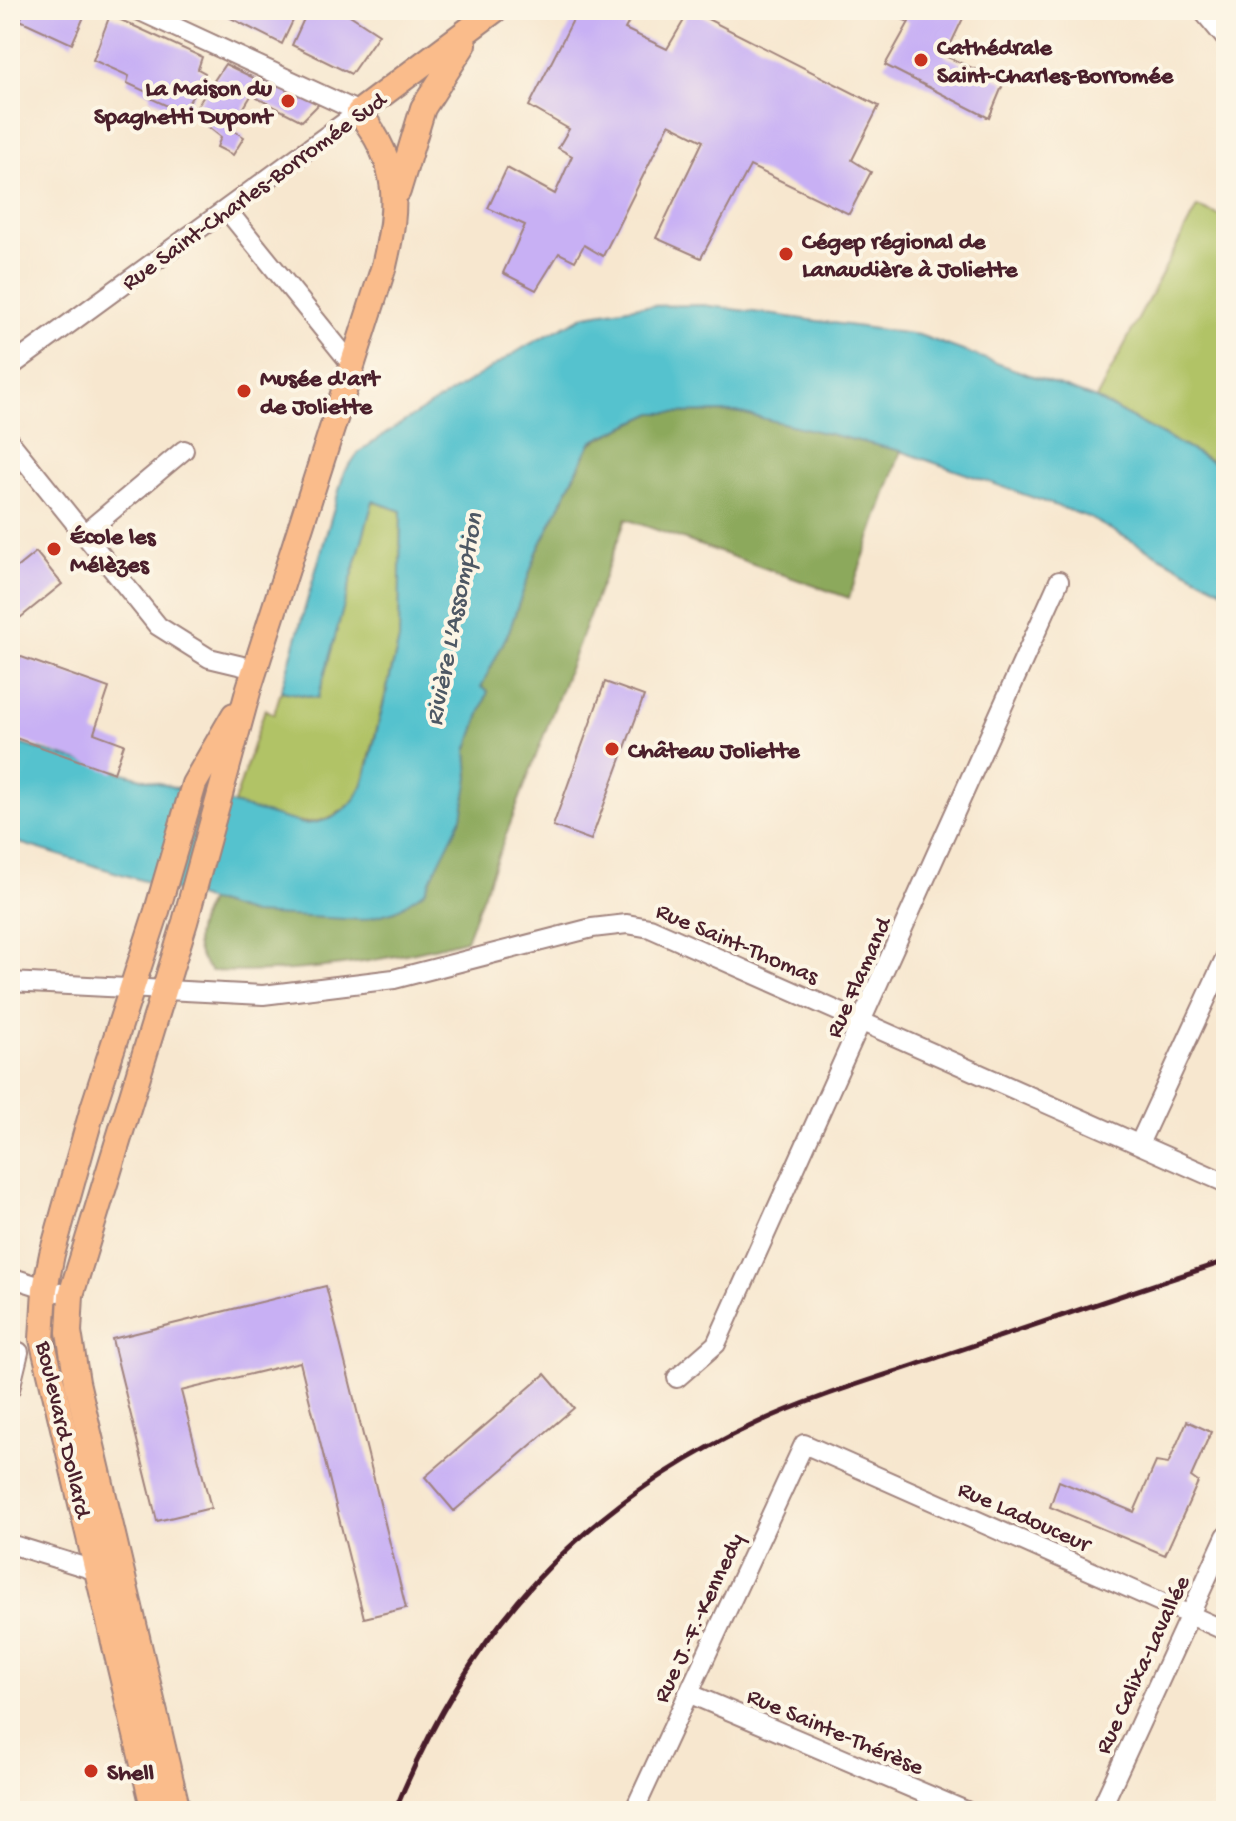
<svg xmlns="http://www.w3.org/2000/svg" width="1236" height="1821" viewBox="0 0 1236 1821" font-family="'Gochi Hand',sans-serif">
  <style>
    .green { fill: #b1c366; stroke: #7e7148; stroke-width: 2 }
    .forest { fill: #8ca95b; stroke: #6b6443; stroke-width: 2 }
    .water { fill: #55c2ce; stroke: #50707c; stroke-width: 2 }
    .building { fill: #c8b0f4 }
    .lines { fill: none; stroke-linecap: round; stroke-linejoin: round }
    .minor-casing { stroke: #a0837d; stroke-width: 22 }
    .major-casing { stroke: #a0837d; stroke-width: 28 }
    .minor { stroke: #fff; stroke-width: 18 }
    .major { stroke: #fabc8b; stroke-width: 24 }
    .rail { stroke: #4a1f2b; stroke-width: 5 }
    .poi-dot { fill: #c8321e; stroke: #fcf5e5; stroke-width: 3 }
    .labels { text-anchor: middle; stroke-width: 8; stroke-linejoin: round; paint-order: stroke }
    .poi-label { font-size: 24px; font-weight: bold; fill: #4a1f2b; stroke: #fcf5e5; text-anchor: start }
    .street-label { font-size: 24px; fill: #4a1f2b; stroke: #fcf5e5 }
    .water-label { font-size: 26px; font-style: italic; fill: #4e5864; stroke: #fcf5e5 }
  </style>
  <rect width="100%" height="100%" fill="#fcf5e5"/>
  <filter id="ink" filterUnits="userSpaceOnUse"><feTurbulence type="fractalNoise" baseFrequency=".0125" numOctaves="2"/><feDisplacementMap in="SourceGraphic" scale="16" xChannelSelector="R" yChannelSelector="G"/><feConvolveMatrix kernelMatrix="1 2 1 2 8 2 1 2 1" color-interpolation-filters="sRGB"/></filter>
  <filter id="wash" filterUnits="userSpaceOnUse"><feTurbulence type="fractalNoise" baseFrequency=".006" numOctaves="4" result="noise"/><feDisplacementMap in="SourceGraphic" scale="32" xChannelSelector="R" yChannelSelector="G"/><feGaussianBlur stdDeviation="1.8" result="paint"/><feColorMatrix in="noise" values="0 0 0 0 0 0 0 0 0 0 0 0 0 0 0 0 0 1.4 0 .05"/><feComposite in="paint" operator="in"/></filter>
  <g filter="url(#wash)">
    <rect width="100%" height="100%" fill="#f7e7cf"/>
    <!-- green -->
    <path class="green" d="M1197,207L1226,218V469L1096,399Z
      M373,501L401,511L399,640L361,792C325,839 282,821 233,806L265,709L274,714L281,691L318,697Z"/>
    <!-- forest -->
    <path class="forest" d="M736,412L901,451L849,598L626,519L466,940C382,962 299,975 211,971C187,947 196,928 209,901L252,914L469,778L467,751L488,691L481,687L509,631L537,552L591,443L653,413Z"/>
    <!-- water -->
    <path class="water" d="M703,305L919,335L1096,399L1226,469V592L1088,517L901,451L736,412L653,413L591,442L537,552L509,631L481,687L488,691L467,751L469,778L462,817L425,891L395,911L363,920L252,914L10,840V741L304,824C336,822 357,806 366,775L399,640L401,511L373,501L318,698L281,691L344,473L359,452L397,426L528,345L586,315L640,306Z"/>
    <g id="blocks">
      <!-- building -->
      <path class="building" d="M25,10H87L72,44L20,20Z
        M215,10H298L282,44Z
        M308,10H342L379,34L351,74L292,45Z
        M578,10H635L625,29L667,49L690,10L879,106L852,160L871,172L849,214L750,166L701,258L656,238L703,141L669,124L603,256L584,245L575,261L559,253L536,290L503,273L525,225L488,208L507,168L555,194L572,156L558,148L569,129L529,106Z
        M881,10H967L945,56L1004,82L989,118L885,65L909,22Z
        M110,15L202,57L198,69L205,73L183,113L150,98L151,94L127,83L129,76L93,60Z
        M225,64L260,81L231,129L244,137L233,155L217,147L221,137L192,114Z
        M266,75L319,104L302,121L257,98Z
        M36,552L62,584L10,626V573Z
        M10,653L109,688L94,733L124,744L114,773L10,736Z
        M605,682L644,696L591,840L553,826Z
        M326,1286L406,1608L364,1618L300,1362L181,1391L211,1508L157,1521L112,1339Z
        M545,1374L574,1408L454,1511L425,1477Z
        M1187,1421L1211,1432L1191,1477L1198,1482L1165,1555L1050,1507L1059,1481L1134,1512L1156,1462L1168,1464Z"/>
    </g>
  </g>
  <g filter="url(#ink)">
    <use href="#blocks" fill-opacity="0" stroke="#a0837d" stroke-width="2"/>
    <g class="lines">
      <!-- minor casing -->
      <g class="minor-casing">
        <path id="minor" d="M1202,10L1226,39
          M227,210L353,366
          M10,367L359,112L138,10
          M10,442L158,626L209,658L255,669
          M85,533L184,450
          M10,982L263,995L394,979L592,928L627,924L650,928L1226,1183
          M1140,1142L1226,956
          M10,1277L57,1292
          M677,1378L716,1344L1059,581
          M10,1389L19,1352
          M10,1544L97,1571L107,1569
          M688,1693L966,1811
          M634,1811L804,1444L1226,1631
          M1100,1811L1226,1536"/>
      </g>
      <!-- major casing -->
      <g class="major-casing">
        <path id="major" d="M398,191L423,108L464,44
          M154,1811L42,1339L45,1289L52,1254L93,1108L157,911L194,784L234,715
          M178,1811L77,1382L69,1332L71,1295L185,922L249,688L384,266C399,203 400,165 359,112L495,10"/>
      </g>
      <!-- minor -->
      <use href="#minor" class="minor"/>
      <!-- major -->
      <use href="#major" class="major"/>
      <!-- rail -->
      <path class="rail" d="M395,1811C468,1631 579,1505 757,1423C815,1396 878,1378 939,1357C1035,1325 1130,1292 1226,1261"/>
    </g>
  </g>
  <!-- markers -->
  <g class="poi-dot">
    <circle cx="921" cy="60" r="8"/>
    <circle cx="288" cy="101" r="8"/>
    <circle cx="786" cy="254" r="8"/>
    <circle cx="244" cy="391" r="8"/>
    <circle cx="54" cy="549" r="8"/>
    <circle cx="612" cy="749" r="8"/>
    <circle cx="91" cy="1771" r="8"/>
  </g>
  <g class="labels">
    <!-- poi labels -->
    <g class="poi-label">
      <text x="937" y="54">Cathédrale<tspan x="937" dy="28">Saint-Charles-Borromée</tspan></text>
      <text x="272" y="95" text-anchor="end">La Maison du<tspan x="272" dy="28">Spaghetti Dupont</tspan></text>
      <text x="802" y="248">Cégep régional de<tspan x="802" dy="28">Lanaudière à Joliette</tspan></text>
      <text x="260" y="385">Musée d'art<tspan x="260" dy="28">de Joliette</tspan></text>
      <text x="70" y="543">École les<tspan x="70" dy="28">Mélèzes</tspan></text>
      <text x="628" y="757">Château Joliette</text>
      <text x="107" y="1779">Shell</text>
    </g>
    <!-- street labels -->
    <g class="street-label">
      <text transform="translate(253 190) rotate(-36)" y="8">Rue Saint-Charles-Borromée Sud</text>
      <text transform="translate(738 942) rotate(23)" y="8">Rue Saint-Thomas</text>
      <text transform="translate(857 977) rotate(-66)" y="8">Rue Flamand</text>
      <text transform="translate(65 1429) rotate(77)" y="8">Boulevard Dollard</text>
      <text transform="translate(1025 1515) rotate(24)" y="8">Rue Ladouceur</text>
      <text transform="translate(697 1617) rotate(-65)" y="8">Rue J.-F.-Kennedy</text>
      <text transform="translate(1141 1664) rotate(-65)" y="8">Rue Calixa-Lavallée</text>
      <text transform="translate(836 1730) rotate(23)" y="8">Rue Sainte-Thérèse</text>
    </g>
    <!-- water labels -->
    <g class="water-label">
      <text transform="translate(452 619) rotate(-79)" y="9">Rivière L'Assomption</text>
    </g>
  </g>
  <!-- margin -->
  <rect width="1236" height="1821" fill="none" stroke="#fcf5e5" stroke-width="40"/>
</svg>
